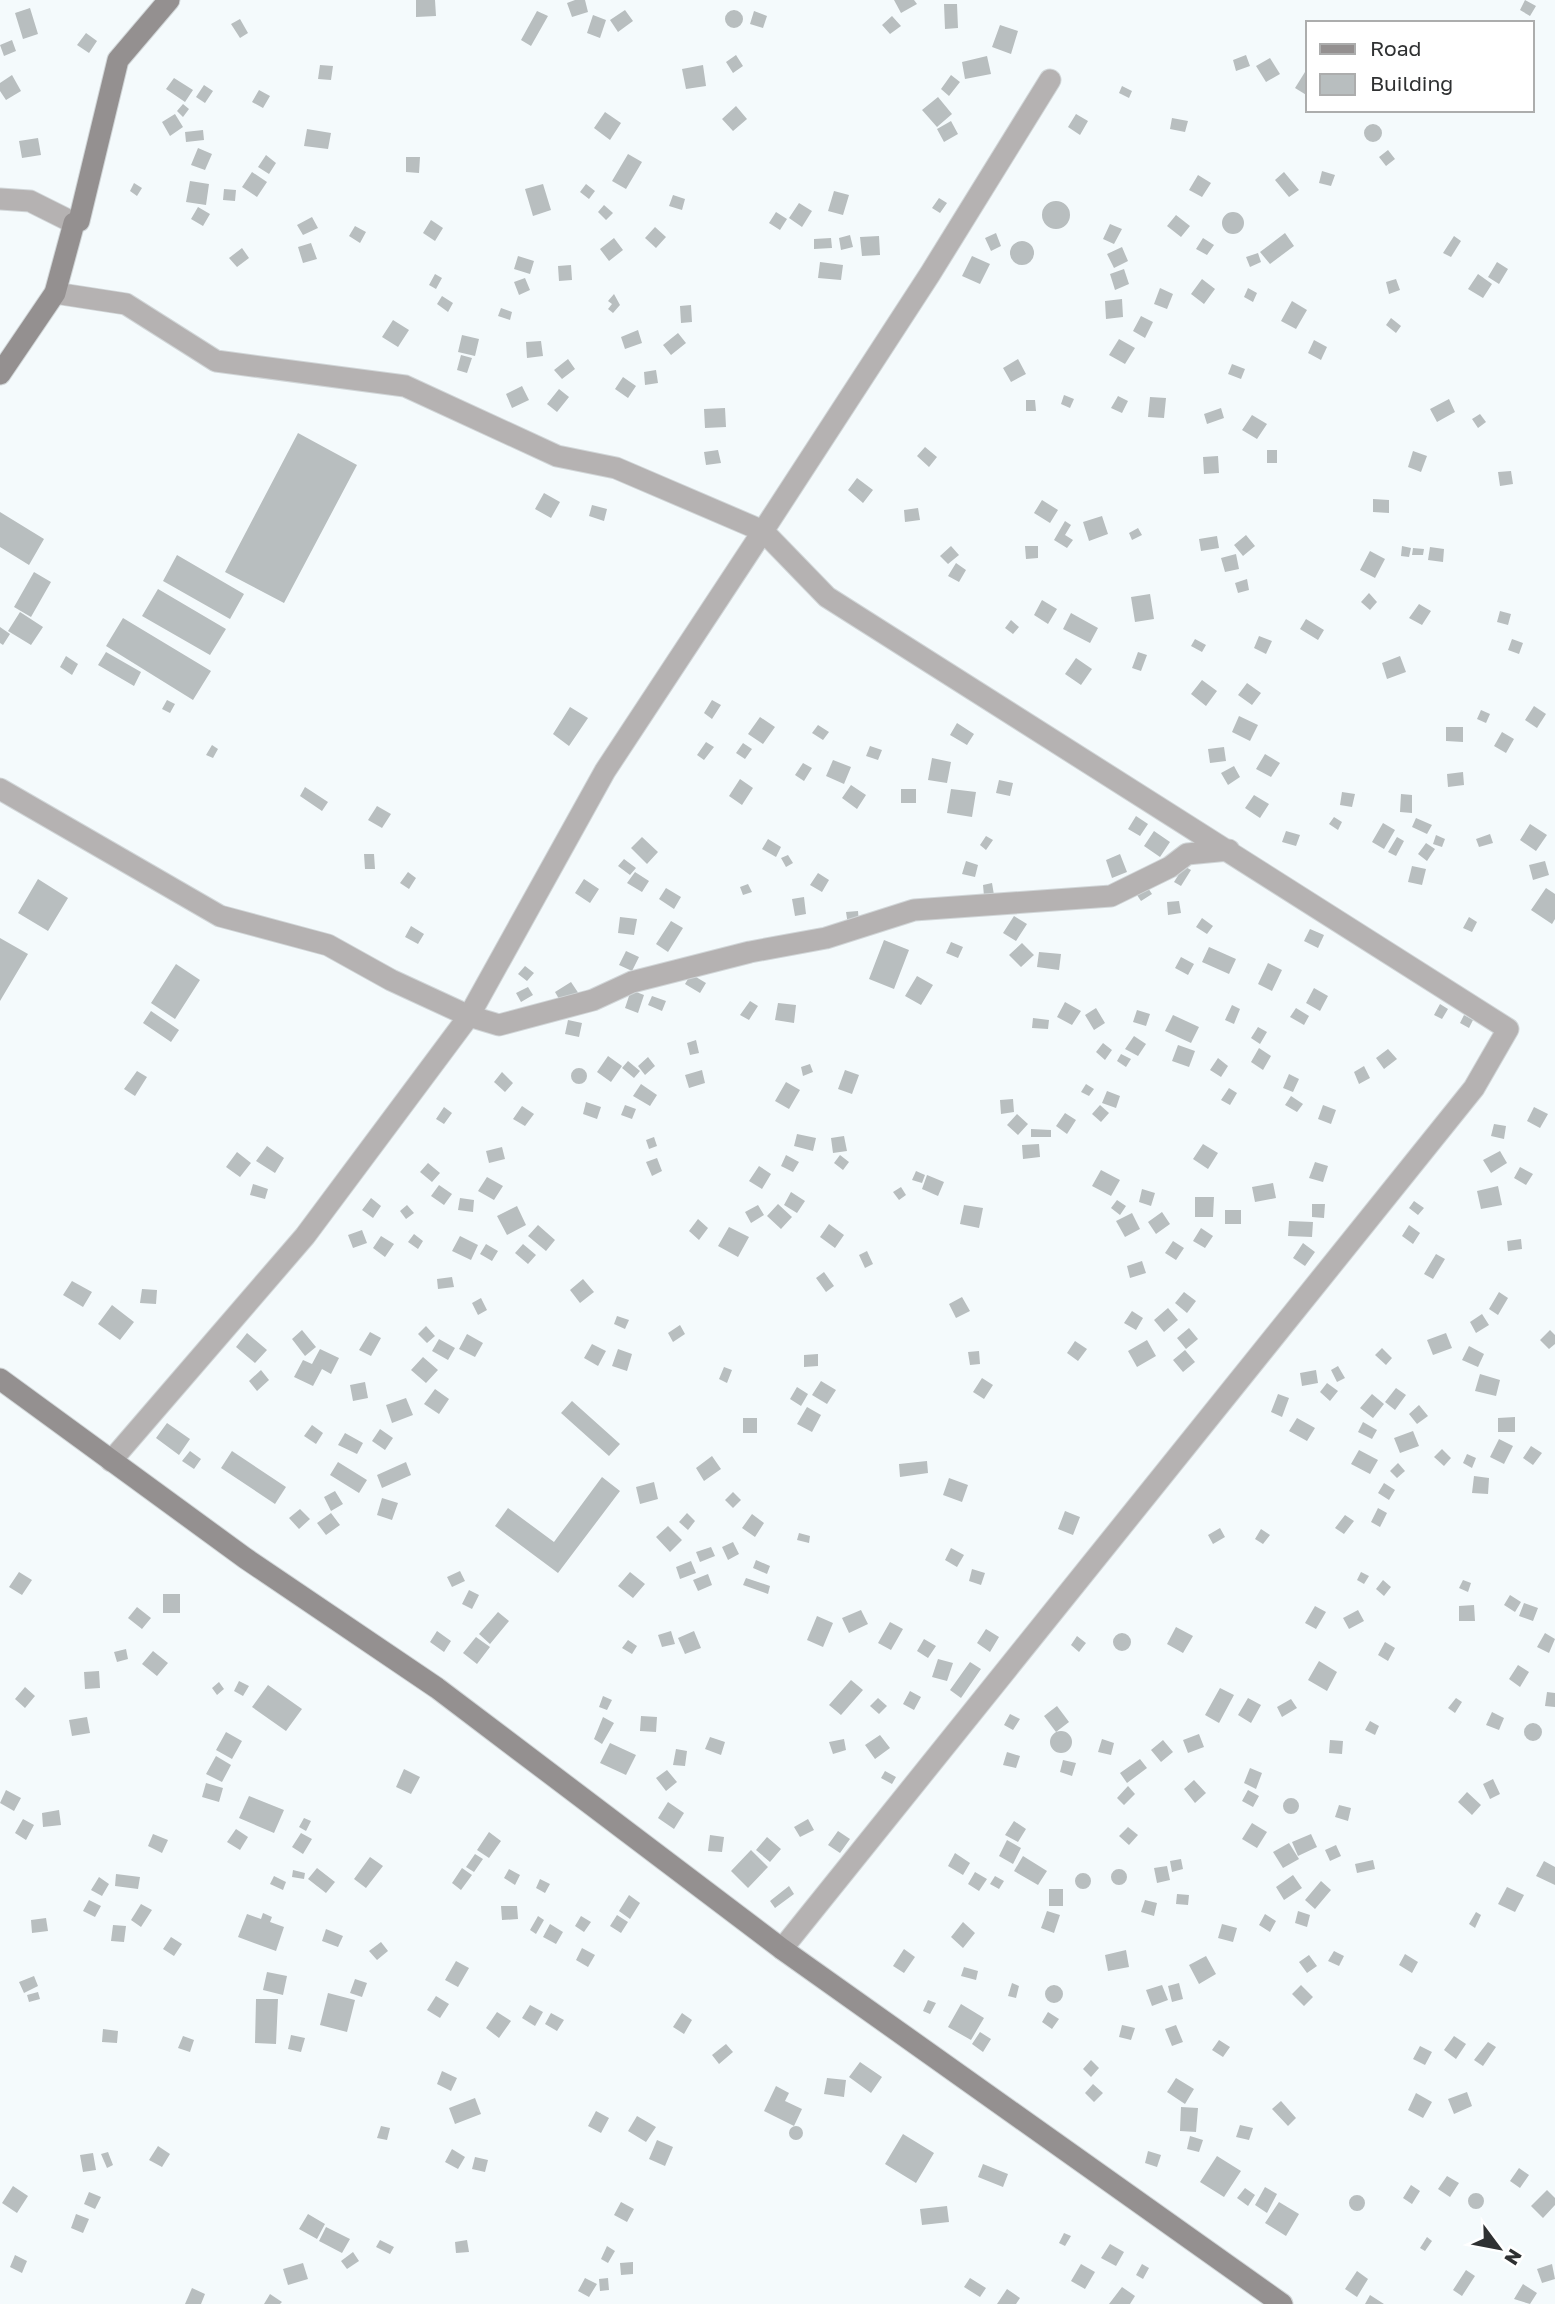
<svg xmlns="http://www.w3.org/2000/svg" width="1555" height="2304" viewBox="0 0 1555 2304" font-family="'Golos Text',sans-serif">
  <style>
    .building { fill: #b8bebf }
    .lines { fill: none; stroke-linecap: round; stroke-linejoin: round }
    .street-casing { stroke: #d1d6d8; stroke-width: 23 }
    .secondary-casing { stroke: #d1d6d8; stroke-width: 23 }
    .street { stroke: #b5b2b2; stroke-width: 21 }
    .secondary { stroke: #949090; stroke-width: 21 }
  </style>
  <rect width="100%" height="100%" fill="#f4fafc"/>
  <!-- building -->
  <path class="building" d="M416,0H435L436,16L416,17Z
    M575,0H585L588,12L572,17L567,3Z
    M894,0H914L917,4L901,13Z
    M1525,0L1536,6L1530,16L1520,10Z
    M944,4H957L958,28L945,29Z
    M30,8L38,34L23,39L15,13Z
    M725 19a9 9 0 1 1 18 0a9 9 0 1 1-18 0Z
    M625,10L633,21L618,32L610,20Z
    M537,11L548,16L531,46L521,40Z
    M754,11L767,16L763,28L750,24Z
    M593,15L606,20L600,38L587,33Z
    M892,16L901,26L890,34L882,25Z
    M240,19L248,33L240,38L231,24Z
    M1000,25L1018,31L1011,54L992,47Z
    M86,33L97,41L89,53L77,45Z
    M12,40L16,51L4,56L0,45Z
    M736,55L743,66L733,73L726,62Z
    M1246,55L1250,66L1236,71L1233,60Z
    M987,56L991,74L965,79L962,62Z
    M1270,58L1280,74L1266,82L1256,66Z
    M320,65L333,66L331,80L318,79Z
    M703,65L706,86L686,89L682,69Z
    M1305,72L1308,74V96L1295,88Z
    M12,75L21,91L6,100L0,91V83Z
    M951,75L960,82L949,96L941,89Z
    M174,78L193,90L185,102L166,89Z
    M204,85L213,91L205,103L196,97Z
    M1122,86L1132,91L1129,98L1119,93Z
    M259,90L270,96L263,108L252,102Z
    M938,97L952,114L937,127L922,110Z
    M183,104L189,109L183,117L177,111Z
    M736,106L747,119L733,131L722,119Z
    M605,112L621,123L610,140L594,128Z
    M175,114L183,127L170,136L162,122Z
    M1076,114L1088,121L1080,135L1068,127Z
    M1172,118L1188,121L1185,132L1170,129Z
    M951,121L958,134L944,142L937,129Z
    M1364 133a9 9 0 1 1 18 0a9 9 0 1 1-18 0Z
    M307,129L331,133L328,149L304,146Z
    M203,130L204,140L186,142L185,132Z
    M38,138L41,155L22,158L19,141Z
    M198,148L212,154L205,170L191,165Z
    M1388,150L1395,159L1386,166L1379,157Z
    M628,154L642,162L626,189L612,181Z
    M266,155L276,163L269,174L258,167Z
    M406,157H420L419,173L406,172Z
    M1322,171L1335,175L1331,186L1319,183Z
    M252,172L267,182L257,197L242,187Z
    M1284,172L1299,190L1289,197L1275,180Z
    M1198,175L1211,183L1202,197L1189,190Z
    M190,181L209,184L206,205L186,202Z
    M134,183L142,188L137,196L130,191Z
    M543,184L551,210L533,216L525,189Z
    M586,184L595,191L589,199L580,192Z
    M224,189L236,190L235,201L223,200Z
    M834,191L849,195L843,215L828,211Z
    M673,195L685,199L682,210L669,206Z
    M939,198L947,203L940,213L932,208Z
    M1042 215a14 14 0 1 1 28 0a14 14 0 1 1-28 0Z
    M799,203L812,211L802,227L789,218Z
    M604,205L613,213L606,220L598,212Z
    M198,207L210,214L203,226L191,219Z
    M1222 223a11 11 0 1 1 22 0a11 11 0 1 1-22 0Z
    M776,212L787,219L780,230L769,223Z
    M1176,215L1190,226L1181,237L1167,226Z
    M312,217L318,228L303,235L297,225Z
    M431,220L443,228L435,241L423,233Z
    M1110,224L1122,229L1114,244L1103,239Z
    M355,226L366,232L360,243L349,236Z
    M655,227L666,237L656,248L645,238Z
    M996,233L1001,246L991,251L985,238Z
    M1285,233L1294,246L1270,264L1260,252Z
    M850,235L853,247L841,250L839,238Z
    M879,236L880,255L862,256L860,237Z
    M1454,236L1461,241L1451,257L1443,253Z
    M614,238L623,250L609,261L600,249Z
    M831,238L832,248L814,249V239Z
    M1203,238L1214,245L1207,255L1196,249Z
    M1010 253a12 12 0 1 1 24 0a12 12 0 1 1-24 0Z
    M311,243L317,259L303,263L298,247Z
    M1122,247L1128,261L1114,268L1107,254Z
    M242,248L249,258L237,267L229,258Z
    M1258,253L1261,262L1250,267L1246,257Z
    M518,256L534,261L530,274L514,269Z
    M972,256L990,264L980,284L962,276Z
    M820,262L843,265L841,280L818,278Z
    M1497,262L1508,269L1499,284L1488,277Z
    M571,265L572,280L559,281L558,266Z
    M1124,269L1129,284L1115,290L1110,274Z
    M435,274L442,278L436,289L429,285Z
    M1478,274L1492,284L1483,298L1468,289Z
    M525,278L530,290L519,295L514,282Z
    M1202,279L1215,289L1204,304L1191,294Z
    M1396,279L1400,290L1389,294L1386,282Z
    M1160,288L1173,294L1167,309L1154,304Z
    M1248,288L1257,293L1253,302L1244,297Z
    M614,294L620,305L613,313L608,309L612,304L608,301Z
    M442,296L453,303L448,312L437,304Z
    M1122,299L1123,317L1106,319L1105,301Z
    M1292,301L1307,310L1296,329L1281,321Z
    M691,305L692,322L681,323L680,306Z
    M501,308L512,312L510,320L498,316Z
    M1141,316L1153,322L1145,338L1133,331Z
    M1391,318L1401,326L1396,333L1386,325Z
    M393,320L409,330L398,347L382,337Z
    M638,330L642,343L625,349L621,337Z
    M678,333L686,343L671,355L663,345Z
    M462,335L479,339L475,356L458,352Z
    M1119,339L1135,348L1125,364L1109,355Z
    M1314,340L1327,347L1321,360L1308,353Z
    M541,341L543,356L527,358L526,342Z
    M461,355L472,358L467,373L457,370Z
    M568,359L575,369L562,379L554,370Z
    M1018,359L1026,374L1011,382L1003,368Z
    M1232,364L1245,369L1241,379L1228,374Z
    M656,370L658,383L645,385L644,372Z
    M623,377L636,386L628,398L615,389Z
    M522,386L529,400L512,408L506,394Z
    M559,389L569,397L557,412L547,404Z
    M1064,395L1074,399L1070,408L1061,404Z
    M1118,396L1128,401L1122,413L1111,408Z
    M1150,397L1166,398L1164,418L1148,417Z
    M1449,399L1455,412L1437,422L1430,409Z
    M1026,400H1035L1036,411H1026Z
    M725,408L726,427L705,428L704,409Z
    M1221,408L1224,418L1207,424L1204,414Z
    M1480,414L1486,422L1478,428L1472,419Z
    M1252,415L1267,424L1257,439L1242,430Z
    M298,433L357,465L284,603L225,572Z
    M925,447L937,457L929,467L917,456Z
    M718,450L721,463L706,465L704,452Z
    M1267,450H1277V463H1267Z
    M1413,451L1427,456L1421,472L1408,467Z
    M1218,456L1219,473L1204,474L1203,457Z
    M1511,471L1513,484L1500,486L1498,472Z
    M857,478L873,490L863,503L848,490Z
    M544,493L560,502L551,518L535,509Z
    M1373,499L1389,500V513L1373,512Z
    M1042,500L1058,510L1050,523L1034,513Z
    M592,505L607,509L604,521L589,516Z
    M918,508L920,520L905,522L904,510Z
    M0,512L44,539L29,565L0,547Z
    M1102,516L1108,534L1089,541L1083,522Z
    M1065,521L1071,525L1065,535L1073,540L1067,548L1054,540Z
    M1138,528L1142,535L1132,540L1129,533Z
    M1246,535L1255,546L1243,556L1234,545Z
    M1217,536L1219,548L1201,551L1199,539Z
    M951,546L959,555L948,564L940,556Z
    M1025,546H1038V558L1026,559Z
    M1402,546L1411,548L1409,557L1401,556Z
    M1430,547L1444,549L1443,562L1428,560Z
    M1413,548L1424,549L1423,555H1412Z
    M1370,551L1385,559L1375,578L1360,570Z
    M1236,554L1239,569L1225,572L1221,558Z
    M177,555L244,594L230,619L163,581Z
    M956,563L966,570L959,582L948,576Z
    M34,572L51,582L31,617L14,607Z
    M1247,579L1249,590L1238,593L1235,583Z
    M158,589L226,629L210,655L142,616Z
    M1369,593L1377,602L1370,610L1361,602Z
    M1150,594L1154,619L1135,622L1131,597Z
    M1042,600L1057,609L1048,624L1034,615Z
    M1419,604L1431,611L1422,625L1409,618Z
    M1500,611L1511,614L1508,625L1497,622Z
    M20,612L43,627L31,645L8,631Z
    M1071,613L1098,628L1090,643L1063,629Z
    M123,618L211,671L193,700L106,646Z
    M1306,619L1324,630L1318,640L1300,629Z
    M1011,620L1019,627L1013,634L1005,628Z
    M0,627L10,634L3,645L0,643Z
    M1259,636L1272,641L1266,654L1254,648Z
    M1195,639L1206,645L1202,652L1191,646Z
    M1512,639L1523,643L1519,654L1508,650Z
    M106,652L141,672L134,686L98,665Z
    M1138,652L1147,655L1141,671L1132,668Z
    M66,656L78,664L72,675L60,667Z
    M1400,656L1406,672L1387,679L1382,663Z
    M1076,658L1092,669L1081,685L1065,674Z
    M1202,680L1217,691L1206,706L1191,694Z
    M1247,683L1261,693L1252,705L1238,695Z
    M167,700L175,704L170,713L162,709Z
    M712,700L721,705L712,719L704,713Z
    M1534,706L1546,714L1537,728L1525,720Z
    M570,707L588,718L569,746L553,734Z
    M1481,710L1490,714L1486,723L1477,719Z
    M1239,716L1258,725L1250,741L1232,732Z
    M760,717L775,727L763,744L748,734Z
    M957,723L974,734L967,745L950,735Z
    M818,725L829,732L823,740L812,733Z
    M1446,727H1463V742L1446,741Z
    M1502,732L1514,739L1506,753L1494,746Z
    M706,742L714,747L704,760L697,755Z
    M743,743L752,749L745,759L736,753Z
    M212,745L218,749L213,758L206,755Z
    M870,746L882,750L878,760L866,756Z
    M1224,747L1226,761L1210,763L1208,749Z
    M1265,754L1280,763L1271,777L1256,769Z
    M932,758L951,762L947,783L928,780Z
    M833,760L851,767L844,784L826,776Z
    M803,763L812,768L804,781L795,775Z
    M1234,766L1240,777L1228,785L1221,773Z
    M1463,772L1464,785L1448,787L1447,774Z
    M740,779L753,788L742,805L729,796Z
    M999,780L1013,783L1010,796L996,793Z
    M851,785L866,795L857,809L842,798Z
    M305,787L328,802L322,811L300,796Z
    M901,789H916V803H901Z
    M951,789L976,792L972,817L947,813Z
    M1342,792L1355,794L1352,807L1340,805Z
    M1401,794L1412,795V813L1400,812Z
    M1254,795L1269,804L1260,818L1245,808Z
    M377,806L391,814L382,828L368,820Z
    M1136,816L1148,824L1140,836L1128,829Z
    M1334,817L1342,822L1338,830L1329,824Z
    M1416,818L1432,825L1427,834L1412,827Z
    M1383,823L1395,830L1384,849L1372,842Z
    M1530,824L1547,835L1536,851L1520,840Z
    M1154,831L1170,842L1160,857L1144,846Z
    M1286,831L1300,835L1296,846L1282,842Z
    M1490,834L1493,843L1479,847L1476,839Z
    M1436,835L1445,839L1442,847L1433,844Z
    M986,836L993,840L986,850L980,845Z
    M642,837L658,852L647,864L631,848Z
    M1397,837L1404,841L1396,856L1388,852Z
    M768,839L781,847L776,857L762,849Z
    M1426,843L1435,849L1427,861L1418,854Z
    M364,854H374L375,869H365Z
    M1120,854L1127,872L1112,878L1106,860Z
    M788,855L793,863L786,867L781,858Z
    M624,859L636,868L630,875L618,866Z
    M966,861L978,865L975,877L962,874Z
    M1545,861L1549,875L1533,880L1529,865Z
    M1184,866L1191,870L1181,886L1174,882Z
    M1412,866L1426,869L1422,885L1408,882Z
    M408,872L416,878L409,889L400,883Z
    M635,872L649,881L642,892L627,883Z
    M818,873L829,880L822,892L810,885Z
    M38,879L68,898L48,931L18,913Z
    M584,879L599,889L590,903L575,893Z
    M992,883L994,895L984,896L983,885Z
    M748,884L752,892L743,895L740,887Z
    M1146,885L1152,894L1141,901L1135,892Z
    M666,888L681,897L674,909L659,899Z
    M1546,888L1555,894V919L1552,924L1531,910Z
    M804,897L806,914L795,916L792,899Z
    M1179,901L1181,913L1168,915L1167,902Z
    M858,911L859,924L848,925L846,912Z
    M1014,916L1027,924L1016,941L1003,933Z
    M620,917L637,919L634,935L618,933Z
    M1469,917L1477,922L1472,932L1463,928Z
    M1202,918L1213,926L1207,934L1196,927Z
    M671,921L683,928L668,952L656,944Z
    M411,926L424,934L418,944L405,937Z
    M1310,929L1324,935L1318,948L1304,941Z
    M0,938L28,954L0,1001Z
    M884,940L909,950L894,989L869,979Z
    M951,942L963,947L958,958L946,953Z
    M1022,943L1034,955L1021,967L1009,955Z
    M1209,947L1236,959L1229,974L1202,962Z
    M626,951L639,957L632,971L619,965Z
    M1039,952L1061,954L1059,970L1037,967Z
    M1181,957L1194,964L1188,975L1175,968Z
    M1268,963L1282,970L1272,991L1258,984Z
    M176,964L200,980L175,1019L151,1003Z
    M525,966L534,973L527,981L518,974Z
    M691,974L706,983L700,993L685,984Z
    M917,976L933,985L921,1005L905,996Z
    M571,982L579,994L562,1004L555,992Z
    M528,987L533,995L521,1002L516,993Z
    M1314,988L1328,996L1320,1011L1306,1003Z
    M631,990L644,995L638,1013L625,1008Z
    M652,996L666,1001L662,1011L648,1005Z
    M750,1001L758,1006L749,1020L740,1015Z
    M1065,1002L1081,1011L1072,1025L1057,1017Z
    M778,1003L796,1005L794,1023L775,1020Z
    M1440,1004L1448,1009L1442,1019L1434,1015Z
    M1232,1005L1240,1009L1234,1024L1225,1020Z
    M1096,1008L1105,1023L1094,1030L1085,1015Z
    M1296,1008L1309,1016L1304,1025L1290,1017Z
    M1137,1010L1150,1014L1146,1026L1133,1022Z
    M151,1011L179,1030L171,1042L143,1023Z
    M1173,1015L1199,1027L1191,1043L1165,1031Z
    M1464,1015L1473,1020L1469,1028L1460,1023Z
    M1033,1018L1049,1020L1048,1029L1032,1028Z
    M568,1020L582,1023L579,1037L565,1034Z
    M1258,1027L1267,1032L1260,1044L1251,1038Z
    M1134,1036L1146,1044L1138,1056L1125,1049Z
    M696,1040L699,1053L690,1055L687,1043Z
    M1103,1043L1112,1050L1105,1060L1096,1052Z
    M1178,1045L1195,1051L1189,1067L1172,1061Z
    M1259,1048L1271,1056L1263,1070L1251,1062Z
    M1388,1049L1397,1059L1384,1069L1376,1058Z
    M1121,1054L1131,1059L1126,1067L1117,1061Z
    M608,1056L622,1066L611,1082L597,1072Z
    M648,1057L655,1066L645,1075L638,1066Z
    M1218,1058L1228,1066L1221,1077L1210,1070Z
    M628,1061L640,1071L634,1078L622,1068Z
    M810,1064L813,1072L803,1076L801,1067Z
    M1364,1066L1370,1078L1359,1084L1354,1072Z
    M571 1076a8 8 0 1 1 16 0a8 8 0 1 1-16 0Z
    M702,1070L705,1083L689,1088L685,1075Z
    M845,1070L859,1075L852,1094L838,1089Z
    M137,1071L147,1077L135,1096L124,1089Z
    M502,1072L513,1083L505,1092L494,1082Z
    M1289,1074L1299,1079L1293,1092L1283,1088Z
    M786,1082L800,1090L789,1109L775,1101Z
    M641,1084L657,1095L650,1106L633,1096Z
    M1086,1084L1094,1089L1089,1096L1081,1092Z
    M1229,1088L1237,1093L1230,1105L1221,1100Z
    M1107,1091L1120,1096L1116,1108L1102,1103Z
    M1291,1096L1303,1104L1297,1112L1285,1105Z
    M1013,1099L1014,1112L1001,1114L1000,1100Z
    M586,1102L601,1107L597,1119L583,1114Z
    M625,1105L636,1109L632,1119L621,1115Z
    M1100,1105L1109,1113L1101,1122L1092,1114Z
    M1323,1105L1336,1110L1331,1124L1318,1119Z
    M522,1106L534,1114L525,1126L513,1119Z
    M444,1107L452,1113L444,1124L436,1119Z
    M1534,1107L1548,1114L1540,1128L1527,1121Z
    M1065,1113L1076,1120L1067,1134L1056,1126Z
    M1017,1114L1028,1124L1018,1135L1007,1125Z
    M1494,1124L1506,1126L1504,1139L1491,1136Z
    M1031,1129L1051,1130V1137H1031Z
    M797,1134L816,1138L813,1151L794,1146Z
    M844,1136L847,1151L833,1153L831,1138Z
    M654,1137L657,1146L649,1149L646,1140Z
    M1039,1144L1040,1157L1023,1159L1022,1145Z
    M1203,1144L1218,1153L1208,1169L1193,1159Z
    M267,1146L284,1158L275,1173L256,1161Z
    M502,1147L505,1159L489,1163L486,1151Z
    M1500,1151L1507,1163L1491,1173L1483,1160Z
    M237,1152L251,1163L240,1177L226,1167Z
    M786,1155L799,1162L793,1172L781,1166Z
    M840,1155L849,1162L843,1170L834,1163Z
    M657,1158L662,1171L652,1176L646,1162Z
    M1315,1162L1328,1166L1323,1182L1309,1178Z
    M428,1163L440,1173L432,1182L420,1172Z
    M759,1166L771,1174L762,1189L749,1181Z
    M1520,1167L1533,1174L1526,1185L1514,1178Z
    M1101,1170L1120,1180L1111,1196L1092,1186Z
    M916,1171L925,1175L922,1183L912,1180Z
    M927,1175L944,1182L938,1196L922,1189Z
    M487,1177L503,1186L494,1200L478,1191Z
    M1273,1183L1276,1198L1255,1202L1252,1187Z
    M253,1184L268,1189L265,1199L250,1195Z
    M439,1185L452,1194L444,1205L431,1196Z
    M1498,1186L1502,1205L1481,1209L1477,1191Z
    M901,1187L906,1195L899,1200L893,1192Z
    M1142,1189L1155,1193L1151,1206L1139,1202Z
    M791,1192L805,1201L797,1213L784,1205Z
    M1195,1197H1214L1213,1217H1195Z
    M371,1198L381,1206L373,1218L362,1210Z
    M460,1198L474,1200L473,1212L458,1210Z
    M1117,1200L1126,1206L1120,1215L1111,1208Z
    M1414,1201L1424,1208L1418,1215L1409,1208Z
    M778,1204L792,1217L781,1229L767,1216Z
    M1312,1204H1325L1324,1218L1312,1217Z
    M407,1205L414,1213L406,1219L400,1211Z
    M758,1205L764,1215L751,1223L745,1212Z
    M964,1205L983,1208L979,1228L960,1224Z
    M517,1206L526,1225L507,1235L497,1216Z
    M1225,1210H1241V1224H1225Z
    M1162,1212L1170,1224L1156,1234L1148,1222Z
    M1132,1213L1140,1229L1125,1237L1116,1221Z
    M698,1219L708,1228L699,1240L689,1231Z
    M1289,1221L1313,1222L1312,1237L1288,1236Z
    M829,1224L844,1235L835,1248L820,1237Z
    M538,1225L555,1240L546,1251L528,1236Z
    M1409,1225L1420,1233L1413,1244L1402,1236Z
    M729,1227L749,1237L738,1257L718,1246Z
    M1201,1228L1213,1236L1205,1248L1193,1241Z
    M362,1230L367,1243L353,1248L348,1235Z
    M414,1234L423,1241L418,1249L408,1242Z
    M381,1236L394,1244L385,1257L373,1248Z
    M460,1236L478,1245L471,1260L452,1251Z
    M1521,1239L1522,1249L1508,1251L1507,1241Z
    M1173,1241L1184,1248L1176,1260L1165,1253Z
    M1303,1243L1315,1252L1305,1266L1293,1258Z
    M486,1244L498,1251L492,1261L480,1254Z
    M523,1244L536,1255L528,1264L515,1253Z
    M867,1251L873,1264L865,1268L859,1255Z
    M1436,1254L1445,1259L1433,1279L1424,1274Z
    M1142,1261L1146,1273L1130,1278L1127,1266Z
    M824,1272L834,1286L826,1292L816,1278Z
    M452,1277L454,1287L438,1289L437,1279Z
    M583,1279L594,1292L580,1303L570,1290Z
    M72,1281L92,1292L83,1307L63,1295Z
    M142,1289L157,1290L156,1304L140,1303Z
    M1184,1292L1196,1301L1187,1313L1175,1303Z
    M1499,1292L1508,1298L1498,1315L1489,1309Z
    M962,1297L970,1311L956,1318L949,1304Z
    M481,1298L487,1310L478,1315L472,1303Z
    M112,1305L134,1322L120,1340L98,1324Z
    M1168,1308L1178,1320L1164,1332L1154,1320Z
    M1132,1311L1143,1318L1136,1330L1124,1323Z
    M1482,1314L1489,1325L1476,1333L1470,1322Z
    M617,1316L629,1320L625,1329L614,1324Z
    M680,1325L685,1334L673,1342L668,1333Z
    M426,1326L435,1336L427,1343L418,1334Z
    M1189,1328L1198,1339L1186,1349L1177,1338Z
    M302,1330L316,1347L305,1356L292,1339Z
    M1550,1330L1555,1335V1344L1549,1349L1540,1340Z
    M370,1332L381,1338L371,1356L359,1350Z
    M247,1333L267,1350L255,1363L236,1347Z
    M1446,1333L1452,1348L1433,1355L1427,1340Z
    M467,1334L483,1343L475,1357L459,1349Z
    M439,1339L455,1348L448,1360L432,1351Z
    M1147,1340L1156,1356L1137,1367L1128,1351Z
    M1075,1341L1087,1349L1078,1361L1067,1353Z
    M592,1344L606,1351L598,1366L584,1358Z
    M1469,1346L1484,1354L1478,1367L1462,1360Z
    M1382,1348L1392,1358L1386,1365L1375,1355Z
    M320,1349L339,1358L331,1374L322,1369L313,1386L294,1377L303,1360L312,1364Z
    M618,1349L632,1354L627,1371L612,1366Z
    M1185,1350L1195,1362L1183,1372L1173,1360Z
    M979,1351L980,1364L970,1365L968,1352Z
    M818,1354V1366L804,1367V1355Z
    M423,1357L438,1370L426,1383L411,1370Z
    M1338,1366L1345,1378L1337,1382L1331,1370Z
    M724,1367L732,1370L727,1383L719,1379Z
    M261,1370L269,1380L257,1391L249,1381Z
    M1316,1370L1318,1383L1302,1386L1300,1373Z
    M1480,1374L1500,1380L1496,1396L1475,1391Z
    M982,1378L993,1385L984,1399L973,1392Z
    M821,1381L836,1390L827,1404L812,1395Z
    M365,1382L368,1398L353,1401L350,1385Z
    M1327,1383L1338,1391L1330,1401L1320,1392Z
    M797,1387L808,1394L801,1406L790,1399Z
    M1396,1388L1406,1395L1395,1410L1385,1402Z
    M435,1389L449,1399L439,1414L424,1404Z
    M1278,1394L1289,1398L1282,1417L1271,1412Z
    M1372,1394L1384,1404L1373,1418L1360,1408Z
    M406,1398L413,1415L392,1423L386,1405Z
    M572,1401L620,1444L609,1456L561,1413Z
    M1419,1405L1428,1416L1417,1424L1409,1414Z
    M807,1407L821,1415L812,1432L797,1424Z
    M1515,1417V1432H1498V1418Z
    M743,1418H757V1433H743Z
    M1297,1418L1315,1428L1307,1441L1289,1431Z
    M1363,1422L1377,1430L1372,1439L1358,1432Z
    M167,1423L190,1439L179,1455L156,1438Z
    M312,1425L323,1433L316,1444L304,1436Z
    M380,1429L393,1438L385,1450L372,1441Z
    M1413,1431L1419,1446L1400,1453L1394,1438Z
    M345,1433L363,1443L357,1454L338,1445Z
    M1499,1439L1513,1446L1504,1464L1490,1457Z
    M1531,1446L1542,1453L1533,1465L1523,1458Z
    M1442,1449L1451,1458L1444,1466L1434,1457Z
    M1359,1450L1378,1460L1370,1474L1351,1464Z
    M190,1451L201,1459L194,1469L182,1461Z
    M232,1451L286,1487L275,1504L221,1468Z
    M1467,1454L1476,1458L1472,1468L1463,1463Z
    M712,1456L721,1469L704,1481L696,1468Z
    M927,1461L928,1473L900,1477L899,1464Z
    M338,1462L367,1480L359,1493L330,1475Z
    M406,1462L411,1475L382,1488L377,1475Z
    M1398,1463L1405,1471L1397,1478L1390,1471Z
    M1474,1476L1489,1478L1488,1494L1472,1493Z
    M602,1477L620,1491L558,1573L495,1526L508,1508L554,1542Z
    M949,1478L968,1485L962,1502L943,1495Z
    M654,1482L658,1499L640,1504L636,1487Z
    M1384,1483L1395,1490L1389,1500L1378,1493Z
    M335,1491L343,1504L331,1511L324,1497Z
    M733,1492L741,1500L733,1508L725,1500Z
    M382,1498L398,1503L392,1520L377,1515Z
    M1378,1508L1387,1513L1380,1527L1371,1522Z
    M300,1509L310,1519L299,1529L289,1518Z
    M1065,1511L1080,1517L1073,1535L1058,1529Z
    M331,1513L340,1525L326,1535L317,1523Z
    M687,1513L695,1521L688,1530L679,1522Z
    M752,1514L764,1523L755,1537L742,1528Z
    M1345,1515L1354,1521L1344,1534L1335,1528Z
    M668,1526L682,1540L670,1552L656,1537Z
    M1220,1528L1225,1537L1213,1544L1208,1535Z
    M1261,1529L1270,1535L1263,1544L1255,1539Z
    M799,1533L810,1536L809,1543L797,1540Z
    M733,1542L739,1554L728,1560L722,1547Z
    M711,1547L715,1556L700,1562L696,1552Z
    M951,1548L964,1555L957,1567L945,1560Z
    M756,1560L770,1566L767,1574L753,1568Z
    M691,1561L696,1573L680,1579L676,1567Z
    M972,1569L985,1573L981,1585L969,1581Z
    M460,1571L465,1581L452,1587L447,1577Z
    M19,1572L32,1580L22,1595L9,1587Z
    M630,1572L645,1584L633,1598L618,1586Z
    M1361,1572L1369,1576L1364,1584L1357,1580Z
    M708,1574L712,1585L698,1591L693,1580Z
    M746,1578L770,1586L768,1594L743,1585Z
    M1383,1580L1391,1587L1384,1596L1376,1589Z
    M1463,1580L1471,1583L1468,1592L1459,1588Z
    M469,1590L479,1595L472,1609L462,1604Z
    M163,1594H180V1613H163Z
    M1510,1595L1521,1602L1515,1612L1504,1605Z
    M1524,1603L1538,1608L1533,1621L1519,1616Z
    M1474,1605L1475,1621H1459V1606Z
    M1315,1606L1326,1612L1316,1629L1305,1623Z
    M137,1607L151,1618L142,1629L128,1618Z
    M861,1610L868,1624L849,1633L842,1618Z
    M1358,1610L1364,1621L1349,1629L1343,1618Z
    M498,1612L509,1621L490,1644L479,1634Z
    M817,1616L833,1623L823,1647L807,1640Z
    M890,1622L903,1629L891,1650L878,1643Z
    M1176,1627L1193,1636L1183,1653L1167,1644Z
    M986,1629L999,1637L990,1652L977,1643Z
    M437,1631L451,1641L444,1652L430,1642Z
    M671,1631L675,1644L662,1647L658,1635Z
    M694,1631L701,1648L685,1654L678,1638Z
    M1113 1642a9 9 0 1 1 18 0a9 9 0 1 1-18 0Z
    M1545,1633L1555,1639L1549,1653L1537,1647Z
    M1077,1636L1086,1643L1079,1652L1071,1645Z
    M476,1637L490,1647L477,1664L463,1653Z
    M924,1639L936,1646L928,1658L917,1651Z
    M628,1640L637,1646L632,1654L622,1648Z
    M1385,1642L1395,1648L1388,1661L1378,1655Z
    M126,1649L128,1659L117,1662L114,1652Z
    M153,1651L168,1663L157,1676L142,1664Z
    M938,1659L953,1663L947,1681L932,1677Z
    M1319,1661L1337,1672L1327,1691L1308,1680Z
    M970,1662L981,1669L961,1698L950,1690Z
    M1518,1665L1529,1672L1520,1687L1509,1679Z
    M99,1671L100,1688L85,1689L84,1672Z
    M851,1680L863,1690L841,1715L829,1705Z
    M239,1681L249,1686L243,1696L234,1691Z
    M219,1682L224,1689L217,1695L212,1688Z
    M268,1685L302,1709L286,1731L252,1707Z
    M25,1687L35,1696L25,1708L15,1699Z
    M1220,1688L1234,1695L1219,1723L1205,1715Z
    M910,1691L921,1697L914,1710L903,1704Z
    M1547,1692L1555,1693V1707L1545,1706Z
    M603,1696L612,1700L607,1710L599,1707Z
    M878,1698L887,1706L879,1714L870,1706Z
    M1248,1698L1261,1705L1251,1723L1238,1715Z
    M1456,1698L1462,1702L1455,1713L1448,1708Z
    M1291,1699L1297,1708L1282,1717L1277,1707Z
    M1057,1706L1069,1722L1056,1732L1044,1716Z
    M1492,1712L1504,1718L1499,1730L1486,1725Z
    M1010,1714L1020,1719L1013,1730L1004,1725Z
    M641,1716L657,1717L656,1732L640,1731Z
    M87,1717L90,1733L72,1736L69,1720Z
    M603,1717L614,1723L602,1744L594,1739Z
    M1370,1721L1379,1726L1375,1735L1365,1730Z
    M1524 1732a9 9 0 1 1 18 0a9 9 0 1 1-18 0Z
    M1050 1742a11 11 0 1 1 22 0a11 11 0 1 1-22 0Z
    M226,1732L242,1741L232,1759L216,1750Z
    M1199,1734L1204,1747L1188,1753L1183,1740Z
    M880,1735L890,1748L875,1759L865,1745Z
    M710,1737L725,1742L721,1755L705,1749Z
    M844,1739L846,1750L833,1754L829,1742Z
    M1102,1739L1114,1743L1111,1755L1098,1752Z
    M1163,1740L1173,1752L1161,1762L1151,1750Z
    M1330,1740L1343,1741L1342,1754L1329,1753Z
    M610,1743L636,1755L626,1775L600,1763Z
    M676,1749L687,1751L685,1766L673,1765Z
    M1007,1752L1020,1756L1016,1768L1003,1765Z
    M216,1756L231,1765L222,1782L206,1774Z
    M1140,1759L1147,1768L1127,1783L1120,1773Z
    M1063,1760L1076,1763L1072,1776L1060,1772Z
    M1250,1768L1262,1773L1256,1789L1244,1783Z
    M404,1769L420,1777L411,1794L396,1787Z
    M667,1770L677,1782L666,1791L656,1778Z
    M885,1771L896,1777L892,1784L881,1778Z
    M1493,1779L1500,1794L1490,1799L1483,1784Z
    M1194,1780L1206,1793L1195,1803L1184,1789Z
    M206,1783L223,1788L219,1802L202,1797Z
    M1128,1786L1135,1794L1124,1805L1117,1798Z
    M6,1790L21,1798L14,1811L0,1803Z
    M1248,1790L1259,1796L1253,1807L1242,1801Z
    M1467,1792L1481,1805L1472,1815L1458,1802Z
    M249,1796L284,1810L274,1833L239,1818Z
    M1283 1806a8 8 0 1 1 16 0a8 8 0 1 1-16 0Z
    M668,1802L684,1813L674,1829L658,1818Z
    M1339,1805L1351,1808L1348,1821L1335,1817Z
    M59,1810L61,1825L43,1827L42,1813Z
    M304,1818L311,1821L306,1831L299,1827Z
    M23,1819L34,1825L26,1840L15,1833Z
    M808,1819L814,1830L800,1837L794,1827Z
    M1014,1821L1026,1829L1018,1842L1005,1835Z
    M1252,1823L1267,1832L1257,1848L1242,1839Z
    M1128,1827L1138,1835L1129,1845L1119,1836Z
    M236,1829L248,1837L240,1850L227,1842Z
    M838,1831L850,1839L840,1853L828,1845Z
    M489,1832L501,1841L489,1858L477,1850Z
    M301,1833L312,1839L303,1854L292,1847Z
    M153,1834L168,1840L162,1853L148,1846Z
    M1311,1834L1317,1847L1298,1856L1292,1842Z
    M710,1835L724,1837L722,1852L708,1851Z
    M767,1837L781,1849L770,1862L756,1850Z
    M1007,1840L1021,1848L1013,1864L999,1856Z
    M1289,1843L1299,1859L1283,1868L1273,1852Z
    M1336,1845L1341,1856L1330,1861L1325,1850Z
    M751,1850L768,1867L748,1888L731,1871Z
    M955,1853L970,1863L963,1875L948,1866Z
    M475,1854L483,1859L474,1872L466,1867Z
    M1023,1856L1047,1871L1038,1885L1014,1871Z
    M370,1857L383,1866L366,1888L354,1879Z
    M1181,1859L1183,1869L1172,1872L1170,1861Z
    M1373,1860L1375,1869L1357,1873L1355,1864Z
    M1544,1861L1555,1867V1885L1536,1876Z
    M1167,1866L1170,1880L1157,1883L1154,1868Z
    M317,1868L335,1882L326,1893L308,1879Z
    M462,1868L472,1875L461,1890L452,1883Z
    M509,1869L520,1875L515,1885L504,1878Z
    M1111 1877a8 8 0 1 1 16 0a8 8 0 1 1-16 0Z
    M293,1870L305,1873L304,1879L292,1877Z
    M975,1872L987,1879L979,1891L968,1884Z
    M1075 1881a8 8 0 1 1 16 0a8 8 0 1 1-16 0Z
    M116,1874L140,1877L138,1889L115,1886Z
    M1293,1875L1302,1888L1284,1900L1276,1887Z
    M274,1876L286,1882L283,1890L270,1884Z
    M995,1876L1004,1881L999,1889L990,1884Z
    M99,1877L109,1884L102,1896L91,1890Z
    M540,1879L550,1884L545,1893L536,1888Z
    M1321,1881L1331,1890L1315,1909L1305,1900Z
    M789,1886L794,1894L775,1908L770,1901Z
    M1507,1887L1524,1895L1515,1912L1498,1904Z
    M1049,1889H1063V1906H1049Z
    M1177,1894L1189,1895L1188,1905L1176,1904Z
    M629,1895L640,1903L630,1919L619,1911Z
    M89,1900L101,1906L95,1917L83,1911Z
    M1145,1900L1157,1903L1154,1916L1141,1912Z
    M141,1904L152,1910L141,1927L131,1920Z
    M501,1906H517L518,1919L502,1920Z
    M1047,1911L1060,1915L1054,1933L1041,1928Z
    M1298,1911L1310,1915L1307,1927L1295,1923Z
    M1476,1912L1481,1915L1475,1928L1469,1924Z
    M263,1913L272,1917L270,1922L284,1927L276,1951L238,1937L247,1914L261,1919Z
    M1265,1914L1276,1921L1270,1932L1259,1925Z
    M617,1915L628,1922L621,1933L610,1926Z
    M538,1916L544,1920L536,1934L530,1930Z
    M581,1916L591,1922L584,1932L575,1926Z
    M46,1918L48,1931L32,1933L31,1920Z
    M963,1922L975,1933L963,1948L951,1937Z
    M550,1924L563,1932L556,1944L543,1937Z
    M1222,1924L1237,1928L1233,1942L1218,1938Z
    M113,1925L126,1926L124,1942L111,1941Z
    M326,1929L343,1936L338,1947L322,1941Z
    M171,1937L182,1944L174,1956L163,1949Z
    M381,1942L388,1951L377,1960L369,1951Z
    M582,1948L595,1955L588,1967L576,1960Z
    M904,1949L915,1957L904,1973L893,1966Z
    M1126,1950L1129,1967L1108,1971L1105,1955Z
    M1334,1951L1344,1956L1339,1966L1328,1961Z
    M1405,1954L1418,1962L1412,1973L1399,1965Z
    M1309,1955L1317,1966L1307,1973L1299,1962Z
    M1206,1956L1216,1974L1199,1984L1189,1965Z
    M456,1961L469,1968L458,1987L445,1980Z
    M964,1967L978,1971L976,1980L961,1976Z
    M267,1972L287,1976L283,1995L263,1990Z
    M34,1976L38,1986L24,1993L19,1982Z
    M355,1979L367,1983L362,1997L350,1993Z
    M1012,1983L1019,1986L1016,1998L1008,1996Z
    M1179,1983L1183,1999L1172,2002L1168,1986Z
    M1162,1985L1168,2000L1152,2006L1146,1990Z
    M1301,1985L1313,1997L1304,2006L1292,1994Z
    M1045 1994a9 9 0 1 1 18 0a9 9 0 1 1-18 0Z
    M38,1992L40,1999L29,2002L27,1995Z
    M328,1993L355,2000L347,2032L320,2025Z
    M436,1996L449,2004L440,2018L427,2010Z
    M256,1999H278L276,2044L255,2043Z
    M928,2000L936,2003L930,2014L923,2011Z
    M961,2004L984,2018L971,2040L948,2027Z
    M530,2005L543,2012L535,2026L522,2018Z
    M497,2012L511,2021L499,2038L486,2028Z
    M1048,2012L1059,2019L1052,2029L1042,2022Z
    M551,2013L564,2020L557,2031L545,2024Z
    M682,2013L692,2020L684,2034L673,2027Z
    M1122,2025L1135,2028L1131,2040L1119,2037Z
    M1176,2025L1183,2042L1172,2046L1165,2029Z
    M103,2029L118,2031L117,2043L102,2042Z
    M980,2032L991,2039L983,2052L972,2044Z
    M291,2035L305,2038L301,2052L288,2049Z
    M183,2036L194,2040L190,2052L178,2048Z
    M1454,2036L1466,2044L1456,2059L1444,2050Z
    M1219,2040L1230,2047L1223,2057L1212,2050Z
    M1488,2042L1496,2047L1483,2066L1474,2060Z
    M726,2044L733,2052L719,2064L712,2055Z
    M1420,2046L1432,2052L1425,2065L1413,2059Z
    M1091,2060L1099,2068L1091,2077L1083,2069Z
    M860,2062L882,2077L871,2093L849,2077Z
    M442,2071L457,2078L451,2091L437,2084Z
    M827,2078L846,2080L844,2097L824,2094Z
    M1176,2078L1194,2089L1185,2104L1167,2092Z
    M1093,2084L1103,2093L1094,2102L1085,2093Z
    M776,2086L789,2093L785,2101L802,2109L794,2126L764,2111Z
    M1467,2092L1472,2106L1454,2114L1448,2099Z
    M1416,2093L1432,2102L1423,2118L1408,2110Z
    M475,2098L481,2114L455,2124L449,2108Z
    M1281,2101L1296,2118L1288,2126L1272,2109Z
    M1181,2107L1198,2108L1196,2132L1180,2131Z
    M596,2111L609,2118L601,2133L588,2126Z
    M637,2116L656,2127L646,2142L628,2131Z
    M1240,2125L1253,2128L1249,2140L1236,2137Z
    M381,2126L390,2128L387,2140L377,2138Z
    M789 2133a7 7 0 1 1 14 0a7 7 0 1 1-14 0Z
    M903,2134L934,2153L916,2183L885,2164Z
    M1190,2136L1203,2140L1199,2152L1187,2149Z
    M657,2140L673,2147L665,2166L649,2159Z
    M158,2146L170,2154L162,2167L149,2160Z
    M452,2149L465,2157L458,2169L445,2162Z
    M1148,2151L1161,2155L1157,2167L1145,2163Z
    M108,2152L113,2165L107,2168L101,2154Z
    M93,2153L96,2170L83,2172L80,2155Z
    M1217,2156L1241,2171L1224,2197L1200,2182Z
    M475,2157L488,2160L485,2172L472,2169Z
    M983,2164L1008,2174L1003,2187L978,2177Z
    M1519,2168L1529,2175L1520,2188L1510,2181Z
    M1447,2176L1459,2183L1450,2197L1438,2189Z
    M1411,2185L1420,2191L1412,2204L1403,2198Z
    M13,2186L28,2196L17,2213L2,2203Z
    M1265,2187L1277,2194L1267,2213L1255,2205Z
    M1245,2188L1255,2195L1248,2206L1237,2198Z
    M1547,2190L1555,2198V2205L1543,2218L1531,2206Z
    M89,2192L101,2197L95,2209L84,2204Z
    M1468 2201a8 8 0 1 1 16 0a8 8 0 1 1-16 0Z
    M1349 2203a8 8 0 1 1 16 0a8 8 0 1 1-16 0Z
    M621,2202L634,2209L627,2222L614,2215Z
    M1279,2202L1299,2214L1286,2236L1265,2223Z
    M947,2206L949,2222L922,2225L920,2209Z
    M76,2214L89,2219L83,2233L71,2228Z
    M308,2214L325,2224L317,2239L299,2229Z
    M326,2227L350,2239L342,2253L319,2241Z
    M1064,2233L1071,2236L1065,2246L1059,2243Z
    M1427,2237L1432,2241L1425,2251L1420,2248Z
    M380,2240L394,2247L390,2254L376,2247Z
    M467,2240L469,2252L456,2253L455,2242Z
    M1110,2244L1124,2252L1116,2266L1101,2258Z
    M607,2246L615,2251L608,2263L601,2259Z
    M353,2252L359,2261L347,2269L341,2261Z
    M15,2255L27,2261L22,2273L10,2267Z
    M633,2262V2274L621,2275L620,2263Z
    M303,2263L308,2279L288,2285L283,2269Z
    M1081,2264L1095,2272L1085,2289L1071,2281Z
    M1142,2264L1149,2268L1143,2279L1136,2275Z
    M1552,2264L1555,2279L1542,2283L1537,2269Z
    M1466,2270L1475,2276L1462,2296L1453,2290Z
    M1357,2271L1368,2279L1357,2297L1345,2289Z
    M585,2278L597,2284L589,2297L578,2291Z
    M608,2278L609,2290L600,2291L599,2279Z
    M970,2278L986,2288L980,2297L964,2287Z
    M1523,2284L1537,2293L1530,2304L1514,2299Z
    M1122,2287L1135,2296L1130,2304H1109Z
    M192,2288L205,2294L201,2304H185Z
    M1007,2289L1020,2298L1016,2304H997Z
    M270,2294L282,2302L280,2304H264Z
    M1370,2295L1384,2304H1365Z"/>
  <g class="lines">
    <!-- street casing -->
    <g class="street-casing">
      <path id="street" d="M0,199L30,201L74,223
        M55,293L126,304L216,361L405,386L557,456L616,468L763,531L930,274L1050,80
        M0,789L220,916L328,945L391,980L469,1016L499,1025L593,1000L632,982L750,952L826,938L914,910L1111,896L1170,867L1187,854L1229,850
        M111,1461L305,1236L469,1016L605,771L763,531L827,597L1508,1029L1474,1088L782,1949"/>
    </g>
    <!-- secondary casing -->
    <g class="secondary-casing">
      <path id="secondary" d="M0,374L55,293L74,223L79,221L118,60L169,0
        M0,1379L245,1558L437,1688L782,1949L1282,2304"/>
    </g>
    <!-- street -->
    <use href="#street" class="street"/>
    <!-- secondary -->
    <use href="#secondary" class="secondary"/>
  </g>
  <!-- legend -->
  <rect x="1306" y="21" width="228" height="91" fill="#ffffff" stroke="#acadad" stroke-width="2"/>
  <rect x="1320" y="44" width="35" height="10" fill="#949090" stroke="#acadad" stroke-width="2"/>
  <text x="1370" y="56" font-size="21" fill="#2f3132">Road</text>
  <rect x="1320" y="74" width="35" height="21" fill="#b8bebf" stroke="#acadad" stroke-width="2"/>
  <text x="1370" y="91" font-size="21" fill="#2f3132">Building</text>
  <!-- north arrow -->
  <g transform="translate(1499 2248) rotate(122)" stroke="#ffffff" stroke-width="5" paint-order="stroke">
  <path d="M0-5L12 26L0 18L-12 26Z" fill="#2f3132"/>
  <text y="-10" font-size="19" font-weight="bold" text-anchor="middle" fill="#2f3132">N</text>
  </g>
</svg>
